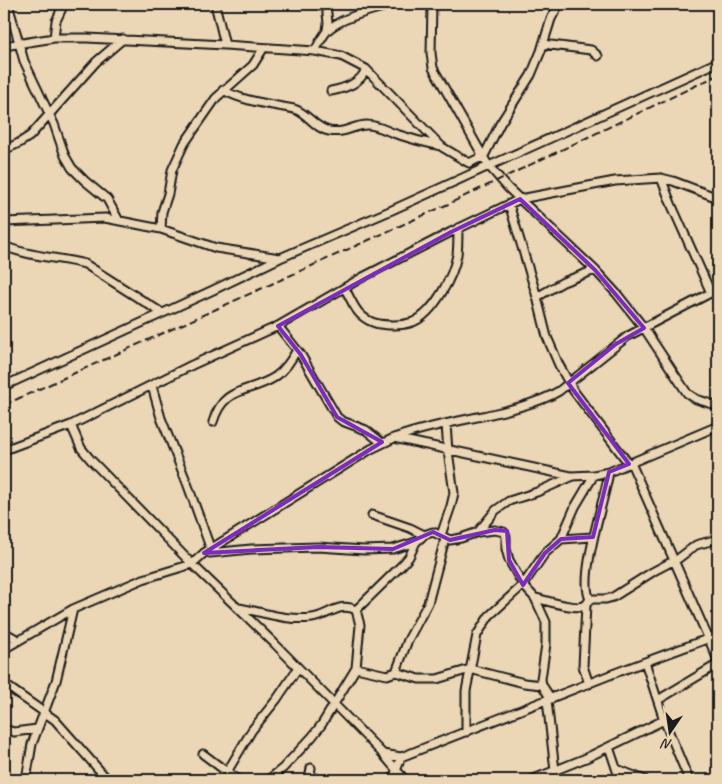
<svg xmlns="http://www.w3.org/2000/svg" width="722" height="784" viewBox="0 0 722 784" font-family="Caveat,sans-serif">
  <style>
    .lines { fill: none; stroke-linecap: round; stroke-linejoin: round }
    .minor-casing { stroke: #1c1c1c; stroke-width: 11 }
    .minor { stroke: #ebd6b5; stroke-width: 7 }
    .rail { stroke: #1c1c1c; stroke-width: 2; stroke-dasharray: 8 4; stroke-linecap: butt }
    .marked { fill: none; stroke: #7b2cbf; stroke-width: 4; stroke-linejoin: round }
  </style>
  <rect width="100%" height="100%" fill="#ebd6b5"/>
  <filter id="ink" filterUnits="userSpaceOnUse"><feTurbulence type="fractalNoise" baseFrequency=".02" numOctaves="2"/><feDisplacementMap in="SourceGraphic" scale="10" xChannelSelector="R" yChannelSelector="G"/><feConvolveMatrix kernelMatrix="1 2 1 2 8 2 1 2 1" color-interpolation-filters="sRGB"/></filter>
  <g filter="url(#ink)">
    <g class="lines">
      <!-- minor casing -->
      <g class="minor-casing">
        <path id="minor" d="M8,4L24,61L54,124L65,156L72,168L85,181L107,199L118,219
          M215,4L225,45
          M326,4L328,23L327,30
          M432,4L431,53L433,68L488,165L508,188L595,270L617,294L644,328L687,393L696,399L718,406
          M54,38L56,21L64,4
          M543,44L591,50L598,56
          M4,46L54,38H87L225,45L315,51L341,56L366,69L442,147L469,163L484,156L500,124L531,75L541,51L551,19L559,4
          M315,51C318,45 322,37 327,31C339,18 378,8 396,4
          M223,90C245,102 270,104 294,109C308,113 314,128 329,131C346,134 353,125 367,125C377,125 387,131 396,134C411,139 426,143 441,146
          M331,91C346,88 361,83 366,69
          M4,150L19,143L30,136L96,62L123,39
          M661,178L672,206L711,293
          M509,204L537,297L547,337L559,365L573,390L629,464
          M4,222L105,218L161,229L216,248L280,258
          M161,229L162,212L168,194L172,170L184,144L216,98L253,65L263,49
          M4,246C30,257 58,257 85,264L162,313
          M345,289C350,297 354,309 361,315C371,324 381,325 394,325C400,325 407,324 413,322C434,313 453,277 457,255C458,247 458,237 458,228
          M537,297L563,282L595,270
          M278,326L301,355L337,417L342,421L366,430L382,443
          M4,386L211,291L280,258L392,210L718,62
          M152,386L161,418L187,483L211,550
          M213,422C224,385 248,394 275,377C285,370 291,360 297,350
          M71,425L81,448L91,460L192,564L274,643L383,754L405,780
          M394,438C434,423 478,419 519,407C533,403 546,399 559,391L628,336L718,289
          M4,450L71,425L192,365L278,326L363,277L451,232L520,199L615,181L661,178L673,181L718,198
          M631,463L718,660
          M372,515L410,528L424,535
          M478,532L495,530L504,532L506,537V549L509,560L523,585L535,598L546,622V644L541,679L542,685L551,699
          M441,535L451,506L454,493L448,451L446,424
          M561,539L593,537
          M210,553L251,549L318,547L364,550L393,549L416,542L424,535L433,532L450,540L461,538L478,532L496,510L509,501L537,492L571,477
          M675,561L696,545L718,539
          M535,598C545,600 577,611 585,605C588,604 588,601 590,599H606L613,597L654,571L675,560
          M590,599C578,578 605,499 609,472
          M586,605L583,666L589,684
          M239,608C263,612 286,621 312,618C328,616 340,601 356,610L360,625L356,668L322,724L312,737L283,768L268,780
          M356,610L403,564L409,557L416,542
          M4,632L18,640
          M4,649L73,609L143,579L192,564L204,553L371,449L394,438L571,476L594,475L609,472L718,426
          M645,662L664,720L689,780
          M356,668L387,675L396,672L419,679H437L470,669L524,683L542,685
          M396,672L408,640L428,603L445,539
          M4,684L55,720L108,780
          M547,700L555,771L558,780
          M658,700L718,664
          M4,729L14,732L37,729
          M466,732V691L477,635L489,616L523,585L545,553L561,539L575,507L594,475
          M609,747L620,780
          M203,754L227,772L252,730L277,699L298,668
          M383,754L401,757L615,673L718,635
          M311,768L310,774L316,780
          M617,769L645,780
          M227,772L239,780
          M26,780L32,744L56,681L73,609
          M393,780L401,757
          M531,780L586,758L664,720"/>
      </g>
      <!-- minor -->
      <use href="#minor" class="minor"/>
      <!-- rail -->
      <path class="rail" d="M4,405L444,206L718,75"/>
    </g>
  </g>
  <!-- marked area -->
  <path class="marked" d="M520,199L595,270L644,328L616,344L568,383L629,464L609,472L593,537L561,539L545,553L523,585L509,560L507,531L495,530L450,540L433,532L393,549L318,547L204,553L382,442L337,417L301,355L278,326L451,232Z"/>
  <!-- margin -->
  <rect width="722" height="784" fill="none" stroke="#ebd6b5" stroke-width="20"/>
  <rect x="10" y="10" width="702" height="764" fill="none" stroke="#1c1c1c" stroke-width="2" filter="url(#ink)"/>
  <!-- north arrow -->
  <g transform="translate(670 732) rotate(193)" stroke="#ebd6b5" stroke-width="4" paint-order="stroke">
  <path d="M0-4L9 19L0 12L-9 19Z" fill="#1c1c1c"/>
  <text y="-8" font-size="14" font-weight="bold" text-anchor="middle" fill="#1c1c1c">N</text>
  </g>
</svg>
